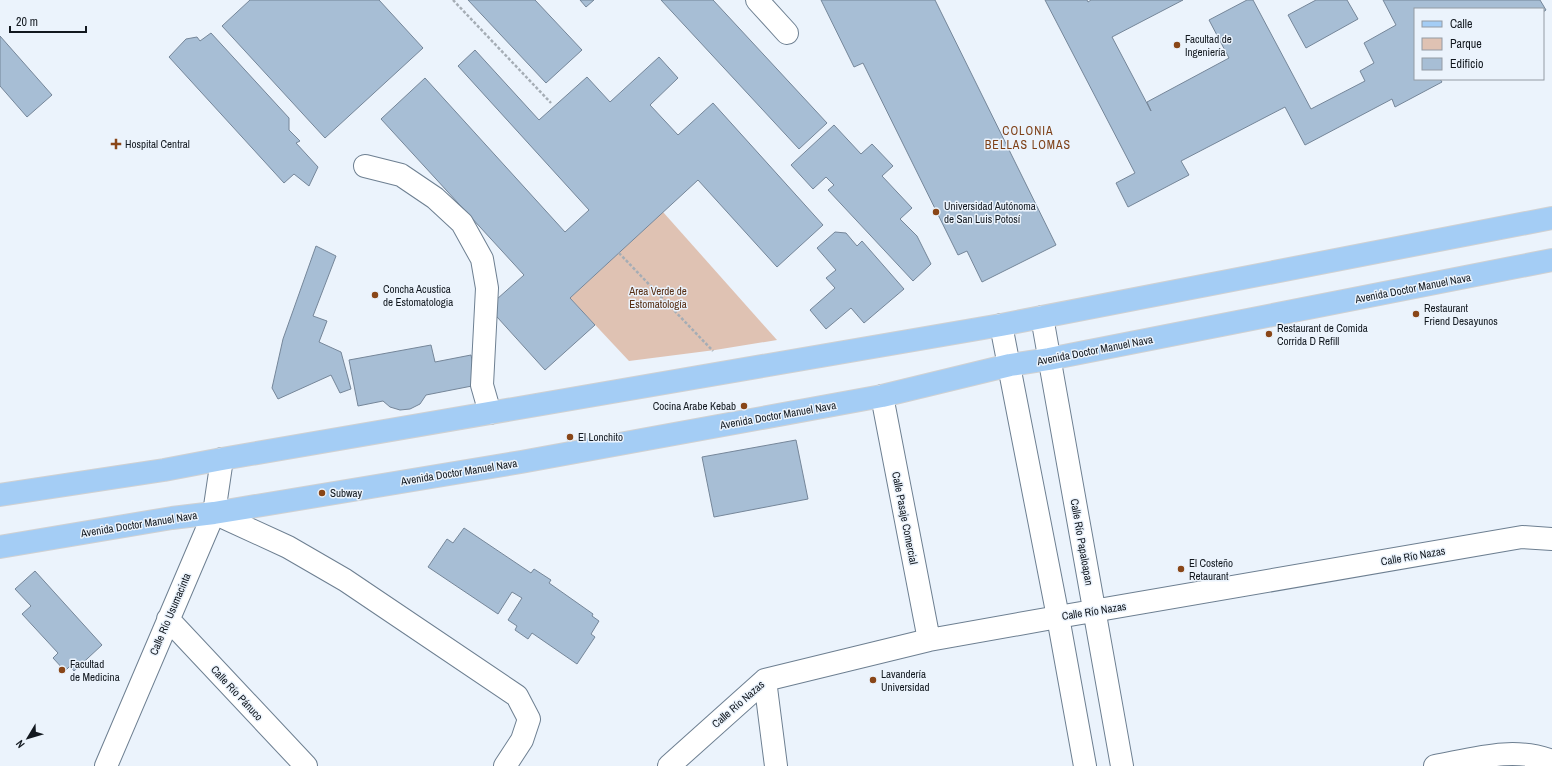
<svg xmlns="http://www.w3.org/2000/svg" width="1552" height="766" viewBox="0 0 1552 766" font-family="'Archivo Narrow',sans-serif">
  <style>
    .green { fill: #dfc2b3 }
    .building { fill: #a7bed5; stroke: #758699 }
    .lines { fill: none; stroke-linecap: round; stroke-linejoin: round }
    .minor-casing { stroke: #6d7f91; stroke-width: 24 }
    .major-casing { stroke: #d0d1d2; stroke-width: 24 }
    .path { stroke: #a5adb5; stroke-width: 2.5; stroke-dasharray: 3 2; stroke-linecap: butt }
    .minor { stroke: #fff; stroke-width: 22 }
    .major { stroke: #a4cdf5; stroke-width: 22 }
    .poi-dot { fill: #894618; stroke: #ebf3fc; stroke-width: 1.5 }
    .labels { text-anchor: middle; stroke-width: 3; stroke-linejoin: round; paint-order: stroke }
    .poi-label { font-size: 11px; fill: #12181f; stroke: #ebf3fc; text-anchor: start }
    .street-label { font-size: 11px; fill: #12181f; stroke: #ebf3fc }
    .park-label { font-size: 11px; fill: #572e13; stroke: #ebf3fc }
    .neighbourhood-label { font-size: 12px; letter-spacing: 1px; fill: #7d3f16; stroke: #ebf3fc }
  </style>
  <rect width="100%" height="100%" fill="#ebf3fc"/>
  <!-- green -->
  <path class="green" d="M663,212L777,340L715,350L629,361L570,298Z"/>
  <!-- building -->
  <path class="building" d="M250,0H379L423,48L325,138L222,26Z
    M468,0H535L582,50L546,83Z
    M580,0H594L586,7Z
    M661,0H713L827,123L799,149Z
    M821,0H935L1056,245L982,282L967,251L958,255L863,63L854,67Z
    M1045,0H1087L1088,2L1091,0H1183L1112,37L1151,111L1147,102L1229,58L1209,20L1247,0H1253L1311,109L1365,81L1360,71L1374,63L1364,43L1396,25L1383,0H1540L1546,10L1543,12V9H1415V79H1440L1442,82L1395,107L1392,99L1305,145L1285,107L1181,161L1189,175L1128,207L1116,183L1135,173Z
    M1316,0H1347L1358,19L1306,48L1288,15Z
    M211,33L289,118V130L300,141L296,143L318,167L309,186L294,174L284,183L169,57L186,39L197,37L200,41Z
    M0,36L52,95L27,117L0,86Z
    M475,50L539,120L587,77L610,102L659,57L678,78L650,105L678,135L713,103L823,225L777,267L698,180L570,298L595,325L545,370L488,307L524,275L381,119L425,78L565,232L589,210L458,66Z
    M834,125L861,154L872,144L893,166L882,176L912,208L900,219L917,236L931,264L913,281L828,190L834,185L826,177L813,189L791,165Z
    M835,232L846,233L857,246L862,241L904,289L864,323L851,308L826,329L810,310L835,288L826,278L836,270L817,248Z
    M316,246L336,256L313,316L327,321L319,342L341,352L351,389L340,393L331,375L278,399L272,388L283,339Z
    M431,345L435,362L471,355L477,385L426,395L420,404L410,409L400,410L390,407L383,401L358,406L349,360Z
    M796,440L808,499L714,517L702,457Z
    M464,528L531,573L534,569L551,580L549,583L593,614L592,616L599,621L591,634L595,637L577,664L532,633L528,639L515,630L517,626L508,620L522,598L512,592L498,614L428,567L447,539L453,543Z
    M35,571L102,645L74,671L70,666L65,671L53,658L58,653L22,614L31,606L15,589Z"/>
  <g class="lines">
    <!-- minor casing -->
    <g class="minor-casing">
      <path id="minor" d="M757,0L787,33
        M365,166L401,175L435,198L462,223L482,259L487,288L482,385L490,413
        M1042,317L1122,766
        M1001,325L1058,617L1085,766
        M882,396L929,640
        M214,513L288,547L345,580L517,696L529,719L522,740L505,766
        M168,619L306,766
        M765,680L776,766
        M106,766L214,513L222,459
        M669,766L765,680L929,640L1058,617L1522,537L1552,539
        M1435,766C1473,759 1514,746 1552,761"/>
    </g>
    <!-- major casing -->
    <g class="major-casing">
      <path id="major" d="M0,495L164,470L222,459L1001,325L1552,218
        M0,547L172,518L214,513L521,462L882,396L1010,365L1049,359L1552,260"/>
    </g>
    <!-- path -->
    <path class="path" d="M453,0L551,103
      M619,253L713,351"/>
    <!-- minor -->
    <use href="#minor" class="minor"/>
    <!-- major -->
    <use href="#major" class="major"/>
  </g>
  <!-- markers -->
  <g class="poi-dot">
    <circle cx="1177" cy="45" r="4"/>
    <path d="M114 138h4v4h4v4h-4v4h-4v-4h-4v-4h4z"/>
    <circle cx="936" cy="212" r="4"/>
    <circle cx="375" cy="295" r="4"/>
    <circle cx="1416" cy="314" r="4"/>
    <circle cx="1269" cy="334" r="4"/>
    <circle cx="744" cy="406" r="4"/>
    <circle cx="570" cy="437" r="4"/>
    <circle cx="322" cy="493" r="4"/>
    <circle cx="1181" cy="569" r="4"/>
    <circle cx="62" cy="670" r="4"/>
    <circle cx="873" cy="680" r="4"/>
  </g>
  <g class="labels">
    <!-- poi labels -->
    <g class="poi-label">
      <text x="1185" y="43">Facultad de<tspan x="1185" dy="13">Ingeniería</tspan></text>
      <text x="125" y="148">Hospital Central</text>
      <text x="944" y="210">Universidad Autónoma<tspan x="944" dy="13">de San Luis Potosí</tspan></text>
      <text x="383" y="293">Concha Acustica<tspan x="383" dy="13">de Estomatologia</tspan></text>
      <text x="1424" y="312">Restaurant<tspan x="1424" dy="13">Friend Desayunos</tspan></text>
      <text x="1277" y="332">Restaurant de Comida<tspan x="1277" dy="13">Corrida D Refill</tspan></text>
      <text x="736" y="410" text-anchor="end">Cocina Arabe Kebab</text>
      <text x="578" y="441">El Lonchito</text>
      <text x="330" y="497">Subway</text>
      <text x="1189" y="567">El Costeño<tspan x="1189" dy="13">Retaurant</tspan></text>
      <text x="70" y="668">Facultad<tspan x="70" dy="13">de Medicina</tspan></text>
      <text x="881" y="678">Lavandería<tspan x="881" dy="13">Universidad</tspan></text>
    </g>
    <!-- street labels -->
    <g class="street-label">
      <text transform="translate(1413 288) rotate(-11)" y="4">Avenida Doctor Manuel Nava</text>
      <text transform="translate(1095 350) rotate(-11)" y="4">Avenida Doctor Manuel Nava</text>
      <text transform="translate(778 415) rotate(-10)" y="4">Avenida Doctor Manuel Nava</text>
      <text transform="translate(459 472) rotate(-9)" y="4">Avenida Doctor Manuel Nava</text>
      <text transform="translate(905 518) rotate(79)" y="4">Calle Pasaje Comercial</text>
      <text transform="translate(139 524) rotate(-9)" y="4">Avenida Doctor Manuel Nava</text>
      <text transform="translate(1082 542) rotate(80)" y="4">Calle Río Papaloapan</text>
      <text transform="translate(1413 556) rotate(-10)" y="4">Calle Río Nazas</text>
      <text transform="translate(1094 611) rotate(-9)" y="4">Calle Río Nazas</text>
      <text transform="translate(170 614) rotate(-67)" y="4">Calle Río Usumacinta</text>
      <text transform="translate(237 693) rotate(47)" y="4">Calle Río Pánuco</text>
      <text transform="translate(738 704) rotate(-41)" y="4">Calle Río Nazas</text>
    </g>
    <!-- park labels -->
    <g class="park-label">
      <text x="658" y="295">Area Verde de<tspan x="658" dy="13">Estomatología</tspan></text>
    </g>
    <!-- neighbourhood labels -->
    <g class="neighbourhood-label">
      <text x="1028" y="135">COLONIA<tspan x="1028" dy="14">BELLAS LOMAS</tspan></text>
    </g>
  </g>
  <!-- legend -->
  <rect x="1414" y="8" width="130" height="72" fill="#ebf3fc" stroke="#949ba4"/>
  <rect x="1422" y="21" width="20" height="6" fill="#a4cdf5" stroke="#949ba4"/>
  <text x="1450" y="28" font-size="12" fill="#12181f">Calle</text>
  <rect x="1422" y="38" width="20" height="12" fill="#dfc2b3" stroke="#949ba4"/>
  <text x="1450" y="48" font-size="12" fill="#12181f">Parque</text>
  <rect x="1422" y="58" width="20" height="12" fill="#a7bed5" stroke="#949ba4"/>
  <text x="1450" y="68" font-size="12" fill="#12181f">Edificio</text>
  <!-- north arrow -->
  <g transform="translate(28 738) rotate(232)" stroke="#ebf3fc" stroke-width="3" paint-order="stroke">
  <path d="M0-3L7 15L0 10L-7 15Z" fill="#12181f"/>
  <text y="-6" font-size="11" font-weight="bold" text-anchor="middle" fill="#12181f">N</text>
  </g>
  <!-- scale -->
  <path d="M10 26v6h76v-6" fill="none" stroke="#12181f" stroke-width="2"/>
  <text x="16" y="26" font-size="12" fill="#12181f" stroke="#ebf3fc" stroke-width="3" paint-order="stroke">20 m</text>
</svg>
